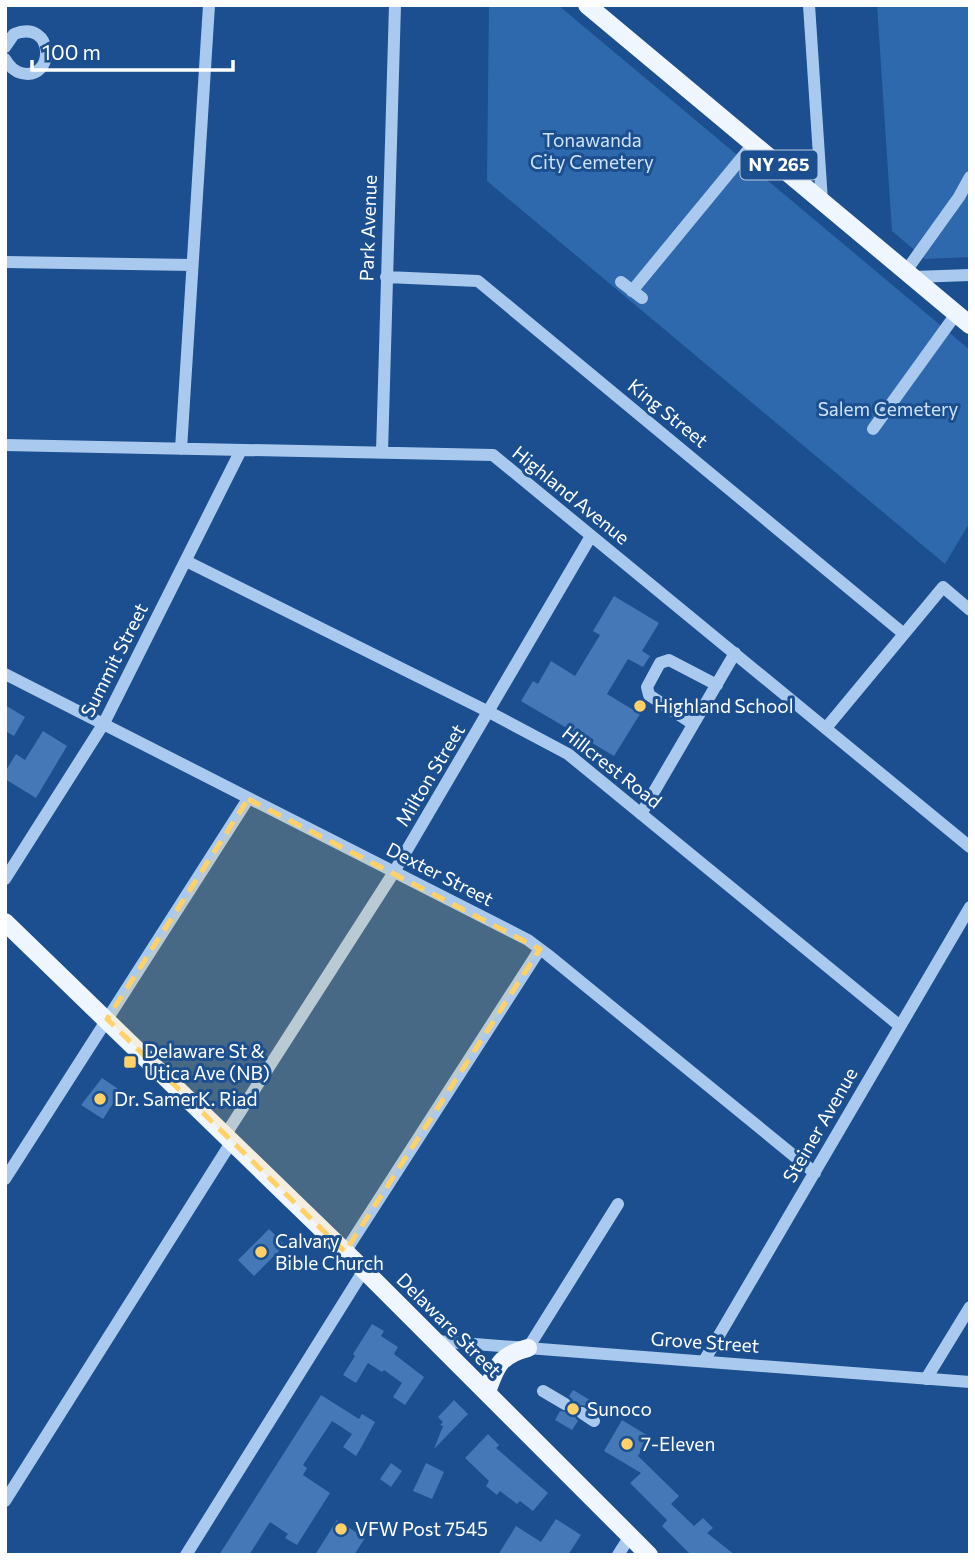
<svg xmlns="http://www.w3.org/2000/svg" width="975" height="1560" viewBox="0 0 975 1560" font-family="Commissioner,sans-serif">
  <style>
    .green { fill: #2e69ad }
    .building { fill: #4478b7 }
    .lines { fill: none; stroke-linecap: round; stroke-linejoin: round }
    .minor { stroke: #a9c9ee; stroke-width: 12 }
    .major { stroke: #f0f6ff; stroke-width: 18 }
    .marked { fill: #ffd166; fill-opacity: 0.2; stroke: #ffd166; stroke-width: 5; stroke-dasharray: 14 9; stroke-linejoin: round }
    .poi-dot { fill: #ffd166; stroke: #1b4f8f; stroke-width: 2.5 }
    .labels { text-anchor: middle; stroke-width: 6; stroke-linejoin: round; paint-order: stroke }
    .shield { fill: #1b4f8f; stroke: #bbcadd; stroke-width: 2 }
    .shield-label { font-size: 18px; font-weight: bold; fill: #fff }
    .park-label { font-size: 19px; fill: #cfe3fa; stroke: #1b4f8f }
    .street-label { font-size: 19px; fill: #fff; stroke: #1b4f8f }
    .poi-label { font-size: 19px; fill: #fff; stroke: #1b4f8f; text-anchor: start }
  </style>
  <rect width="100%" height="100%" fill="#1b4f8f"/>
  <!-- green -->
  <path class="green" d="M489,5H558L970,350V522L945,564L487,181Z
    M877,5H970V257L925,259L892,231Z"/>
  <!-- building -->
  <path class="building" d="M614,596L659,623L642,651L650,656L643,667L628,659L607,694L640,714L614,756L521,701L533,681L538,684L551,661L575,676L600,635L593,631Z
    M5,705L25,717L14,736L5,731Z
    M43,731L67,746L36,798L5,779V772L16,754L25,760Z
    M102,1078L121,1091L103,1119L81,1105Z
    M269,1229L285,1245L254,1276L238,1260Z
    M372,1324L384,1331L381,1336L398,1347L394,1354L424,1377L405,1405L393,1397L402,1383L384,1370L382,1372L368,1363L356,1383L343,1375L355,1356L353,1354Z
    M573,1390L590,1400L587,1406L579,1405L574,1409V1416L578,1421L572,1430L555,1420L560,1411L569,1412L573,1408V1400L569,1396Z
    M321,1395L359,1419L362,1414L375,1422L362,1446L356,1456L343,1447L352,1434L332,1421L303,1465L307,1468L303,1475L330,1493L297,1545L285,1538L288,1534L270,1522L249,1555H219Z
    M454,1400L468,1414L434,1449L443,1426L440,1425L443,1422L438,1417Z
    M622,1420L650,1437L638,1456L679,1496L671,1504L694,1526L703,1518L713,1528L707,1533L735,1555H691L662,1526L667,1520L630,1483L641,1473L604,1451Z
    M488,1434L499,1445L496,1448L548,1493L533,1511L520,1501L517,1504L500,1491L497,1495L486,1486L489,1481L465,1458Z
    M391,1463L402,1471L391,1487L380,1479Z
    M426,1463L444,1472L432,1499L413,1491Z
    M556,1519L581,1535L568,1555H498L516,1526L541,1542Z
    M337,1520L365,1538L354,1555H315Z"/>
  <g class="lines">
    <!-- minor -->
    <path class="minor" d="M809,5L822,201
      M5,47L14,34C55,18 56,82 21,73C13,71 9,66 5,59
      M5,262L192,265
      M906,271L959,197L970,177
      M386,277L478,281L904,634
      M913,277L970,275
      M621,282L642,298
      M632,291L753,144
      M873,429L956,314
      M5,445L493,455L970,847
      M181,449L209,5
      M382,452L395,5
      M186,561L489,712L568,754L900,1026
      M5,674L528,940L548,955L815,1173
      M693,724L649,695L647,687L660,663L669,660L717,685
      M826,728L943,587L970,610
      M641,814L735,653
      M5,879L104,723L241,450
      M226,1134L394,872L591,536
      M5,1179L248,799
      M345,1252L540,949
      M436,1341L970,1382
      M528,1348L618,1204
      M704,1361L970,907
      M926,1379L970,1307
      M543,1391L565,1404
      M582,1413L594,1421
      M5,1501L232,1141
      M186,1555L364,1270
      M618,1555L630,1536"/>
    <!-- major -->
    <path class="major" d="M587,5L970,325
      M5,922L364,1270L649,1555
      M487,1392C496,1366 500,1355 528,1348"/>
  </g>
  <!-- marked area -->
  <path class="marked" d="M248,799L540,949L345,1252L107,1019Z"/>
  <!-- markers -->
  <g class="poi-dot">
    <circle cx="640" cy="706" r="7"/>
    <rect x="123" y="1055" width="14" height="14" rx="3.5"/>
    <circle cx="100" cy="1099" r="7"/>
    <circle cx="261" cy="1252" r="7"/>
    <circle cx="573" cy="1409" r="7"/>
    <circle cx="627" cy="1444" r="7"/>
    <circle cx="341" cy="1529" r="7"/>
  </g>
  <g class="labels">
    <!-- shield labels -->
    <rect class="shield" x="740.5" y="150.5" width="77" height="29" rx="5"/>
    <g class="shield-label">
      <text x="779" y="171">NY 265</text>
    </g>
    <!-- park labels -->
    <g class="park-label">
      <text x="592" y="147">Tonawanda<tspan x="592" dy="22">City Cemetery</tspan></text>
      <text x="888" y="416">Salem Cemetery</text>
    </g>
    <!-- street labels -->
    <g class="street-label">
      <text transform="translate(368 228) rotate(-88)" y="7">Park Avenue</text>
      <text transform="translate(668 413) rotate(39)" y="7">King Street</text>
      <text transform="translate(571 495) rotate(39)" y="7">Highland Avenue</text>
      <text transform="translate(114 660) rotate(-63)" y="7">Summit Street</text>
      <text transform="translate(612 767) rotate(38)" y="7">Hillcrest Road</text>
      <text transform="translate(430 775) rotate(-59)" y="7">Milton Street</text>
      <text transform="translate(440 874) rotate(27)" y="7">Dexter Street</text>
      <text transform="translate(820 1125) rotate(-60)" y="7">Steiner Avenue</text>
      <text transform="translate(449 1325) rotate(45)" y="7">Delaware Street</text>
      <text transform="translate(705 1342) rotate(4)" y="7">Grove Street</text>
    </g>
    <!-- poi labels -->
    <g class="poi-label">
      <text x="654" y="713">Highland School</text>
      <text x="144" y="1058">Delaware St &amp;<tspan x="144" dy="22">Utica Ave (NB)</tspan></text>
      <text x="114" y="1106">Dr. SamerK. Riad</text>
      <text x="275" y="1248">Calvary<tspan x="275" dy="22">Bible Church</tspan></text>
      <text x="587" y="1416">Sunoco</text>
      <text x="641" y="1451">7-Eleven</text>
      <text x="355" y="1536">VFW Post 7545</text>
    </g>
  </g>
  <!-- border -->
  <rect width="975" height="1560" fill="none" stroke="#ffffff" stroke-width="14"/>
  <!-- scale -->
  <path d="M32 60v10h201v-10" fill="none" stroke="#ffffff" stroke-width="3.5"/>
  <text x="42" y="60" font-size="21" fill="#ffffff" stroke="#1b4f8f" stroke-width="5" paint-order="stroke">100 m</text>
</svg>
